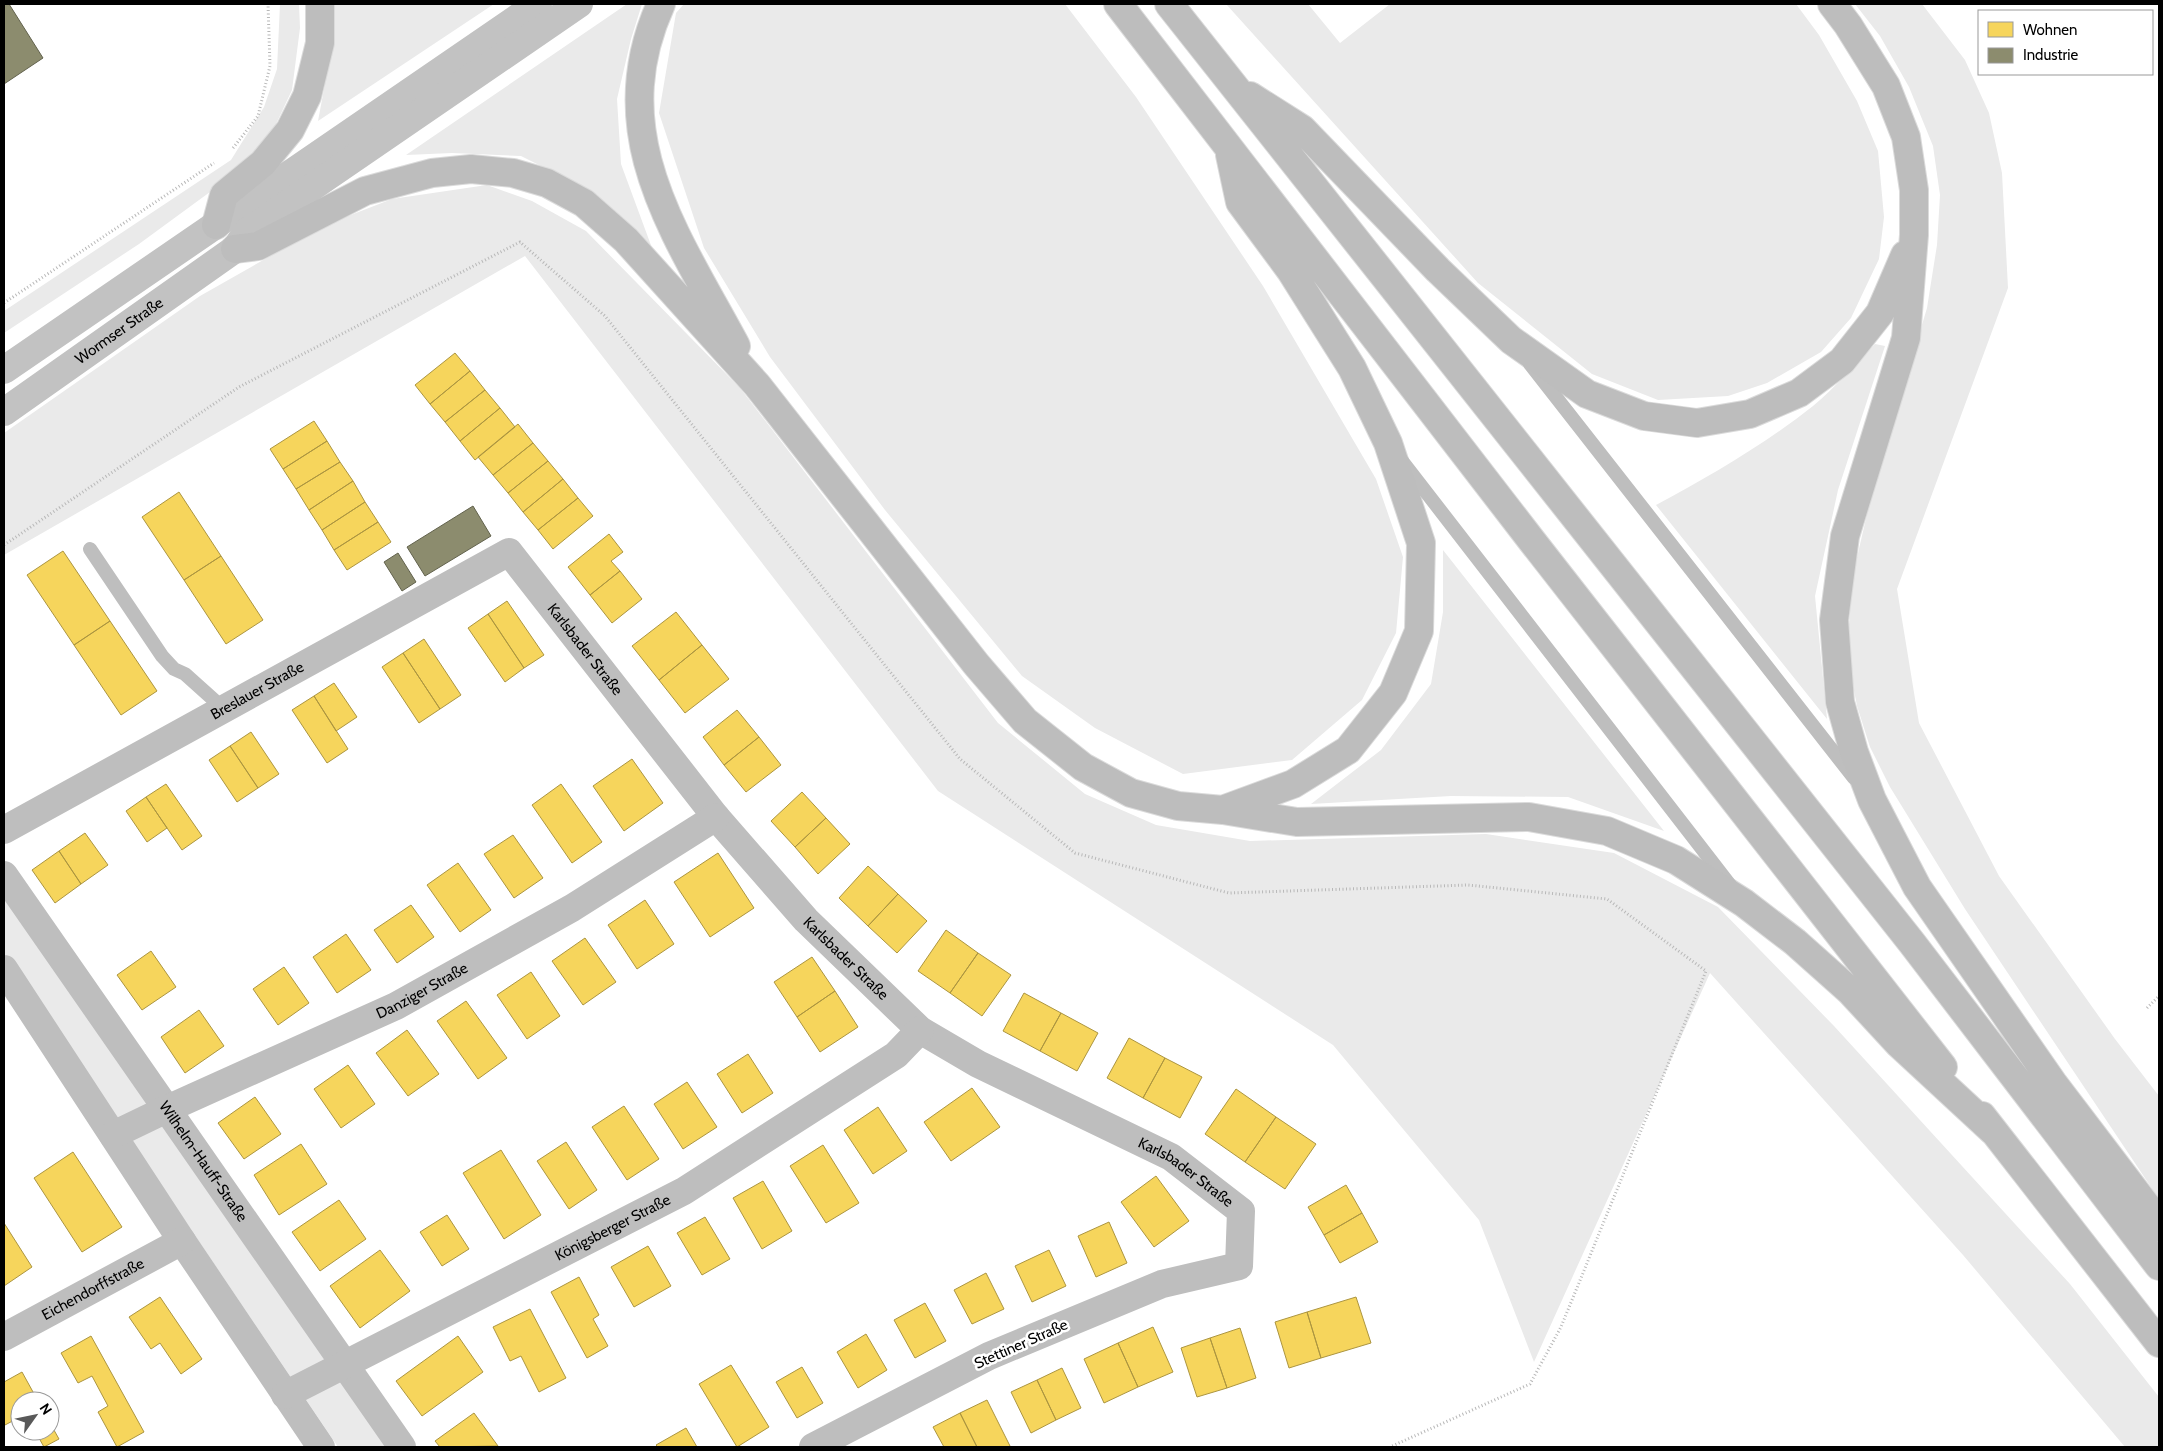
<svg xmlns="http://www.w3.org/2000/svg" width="2163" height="1451" viewBox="0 0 2163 1451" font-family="Cabin,sans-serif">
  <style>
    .green { fill: #eaeaea }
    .homes { fill: #f6d55c; stroke: #ac9540 }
    .industry { fill: #8c8c6e; stroke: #62624d }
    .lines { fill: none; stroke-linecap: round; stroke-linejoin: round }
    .motorway-casing { stroke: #dbdbdb; stroke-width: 30 }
    .path { stroke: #b8b8b8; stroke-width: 3; stroke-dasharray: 1 2.5; stroke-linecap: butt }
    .service { stroke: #bebebe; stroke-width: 14 }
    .minor { stroke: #bebebe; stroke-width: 28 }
    .secondary { stroke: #c2c2c2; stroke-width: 28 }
    .motorway { stroke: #bdbdbd; stroke-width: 28 }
    .labels { text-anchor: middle; stroke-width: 5; stroke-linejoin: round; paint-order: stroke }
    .street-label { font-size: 15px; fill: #000; stroke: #fff }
  </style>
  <rect width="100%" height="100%" fill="#fff"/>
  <!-- green -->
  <path class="green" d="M280,4H299L300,28L292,90L268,141L240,170L139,244L4,333V311L231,160L264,107L277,69Z
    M333,4H494L318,121L334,36Z
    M627,4H642L631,39L617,99L621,164L652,248L616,212L565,178L521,156L452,153L406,155Z
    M684,4H1065L1136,97L1263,286L1376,479L1403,557L1396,633L1362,700L1292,760L1183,774L1095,728L1022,676L885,510L770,357L704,248L659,113L676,13Z
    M1226,4H1308L1340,43L1390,4H1796L1819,35L1857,101L1878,151L1884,217L1879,259L1851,318L1821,352L1767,383L1728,396L1658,400L1592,374L1478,283Z
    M1855,4H1922L1965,60L1989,113L2002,173L2008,288L1897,589L1919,723L1999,876L2115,1039L2159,1096V1199L1965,909L1890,787L1870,747L1857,706L1851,675L1849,624L1852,579L1871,497L1927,308L1937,245L1940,195L1933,146L1909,87L1880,36Z
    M487,185L532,201L586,231L740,388L998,723L1085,794L1156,825L1250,841L1486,834L1614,853L1718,907L1834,1026L2070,1284L2159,1397V1447H2125L1963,1255L1710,973L1534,1362L1479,1220L1333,1045L938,791L525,256L4,555V433L200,296L325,225L392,199Z
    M1875,344L1885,346L1838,490L1815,596L1827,719L1656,505C1710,476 1765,444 1813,406C1835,388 1855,364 1875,344Z
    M1443,550L1664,831L1568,797L1451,796L1311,804L1381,750L1431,684L1443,612Z
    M4,889L394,1447H338L4,953Z"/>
  <!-- homes -->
  <path class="homes" d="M455,353L470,371L430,404L415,385Z
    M470,371L485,390L445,422L430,404Z
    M485,390L500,408L460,441L445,422Z
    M500,408L515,427L475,460L460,441Z
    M314,421L327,441L283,469L270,449Z
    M518,424L533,443L493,475L478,457Z
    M327,441L340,462L296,489L283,469Z
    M533,443L548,461L508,493L493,475Z
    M548,461L563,479L523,512L508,493Z
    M340,462L353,481L309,510L296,489Z
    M563,479L578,498L538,530L523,512Z
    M353,481L365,502L322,530L309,510Z
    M179,492L221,556L184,580L142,517Z
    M578,498L593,516L553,549L538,530Z
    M365,502L378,522L334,550L322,530Z
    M378,522L391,542L347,570L334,550Z
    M609,534L623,552L611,561L620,571L590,595L568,567Z
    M63,551L110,621L74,645L27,575Z
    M221,556L263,620L226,644L184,580Z
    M620,571L642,599L612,623L590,595Z
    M507,601L544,655L524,668L488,614Z
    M676,612L702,645L659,680L632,646Z
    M488,614L524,668L505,682L468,628Z
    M110,621L157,691L121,715L74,645Z
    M424,639L461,695L440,709L403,653Z
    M702,645L729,679L685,713L659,680Z
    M403,653L440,709L419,723L382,667Z
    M334,683L357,717L336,731L314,696Z
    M314,696L348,749L327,763L292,710Z
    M737,710L759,737L724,765L703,737Z
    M251,732L279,774L258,788L230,746Z
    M759,737L781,765L746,792L724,765Z
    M230,746L258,788L237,802L209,760Z
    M632,759L663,803L624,831L593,786Z
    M166,784L202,836L182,850L146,797Z
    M561,784L602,842L572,863L532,805Z
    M802,792L826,818L795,847L771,821Z
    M146,797L167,828L147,842L126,811Z
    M826,818L850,844L818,874L795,847Z
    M85,833L108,865L81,884L59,851Z
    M513,835L543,878L514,898L484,854Z
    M59,851L81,884L55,903L32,870Z
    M718,853L754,908L710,937L674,882Z
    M458,863L491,910L460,932L427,885Z
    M868,866L898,894L868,926L839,898Z
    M898,894L927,921L897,953L868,926Z
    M645,900L674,944L637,969L608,925Z
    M411,905L434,937L397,963L374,930Z
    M946,930L978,953L950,993L918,971Z
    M346,934L371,970L337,993L313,957Z
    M585,938L616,982L583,1005L552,961Z
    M151,951L176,987L142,1010L117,975Z
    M978,953L1011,975L982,1016L950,993Z
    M812,957L835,991L797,1017L774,982Z
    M284,967L309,1003L278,1025L253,989Z
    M531,972L560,1016L527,1039L497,995Z
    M835,991L858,1027L820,1052L797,1017Z
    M1024,993L1061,1013L1040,1051L1003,1031Z
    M466,1001L507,1058L478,1079L437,1021Z
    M199,1010L224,1046L185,1073L161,1037Z
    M1061,1013L1098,1033L1077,1071L1040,1051Z
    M407,1030L439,1074L408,1096L376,1053Z
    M1129,1038L1165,1058L1143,1098L1107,1078Z
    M748,1054L773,1093L742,1113L717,1074Z
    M1165,1058L1202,1077L1180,1118L1143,1098Z
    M348,1065L375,1104L341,1128L314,1089Z
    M687,1082L717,1127L683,1149L654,1104Z
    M972,1088L1000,1127L951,1161L924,1122Z
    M1236,1089L1276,1117L1245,1162L1205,1134Z
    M255,1097L281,1134L244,1159L218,1123Z
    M624,1106L659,1159L627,1180L592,1127Z
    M878,1107L907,1151L873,1174L844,1130Z
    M1276,1117L1316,1144L1285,1189L1245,1162Z
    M566,1142L597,1190L569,1209L537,1161Z
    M301,1144L327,1184L279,1215L254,1175Z
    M823,1145L859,1203L826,1223L790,1166Z
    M501,1150L541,1215L504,1239L463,1173Z
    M73,1152L122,1227L82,1252L34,1178Z
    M1156,1176L1189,1221L1154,1247L1121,1202Z
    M763,1181L792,1231L762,1249L733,1198Z
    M1346,1185L1362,1213L1324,1235L1308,1207Z
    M339,1200L366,1239L320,1271L292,1232Z
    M1362,1213L1378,1242L1340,1263L1324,1235Z
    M447,1215L469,1249L442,1266L420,1232Z
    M705,1217L730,1259L702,1275L677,1233Z
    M1109,1222L1127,1263L1096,1277L1078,1236Z
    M4,1223L32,1267L4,1286Z
    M648,1246L671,1286L634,1307L611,1267Z
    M380,1250L410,1291L360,1328L330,1286Z
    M1049,1250L1066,1286L1032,1302L1015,1266Z
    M986,1273L1004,1309L972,1324L954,1290Z
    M579,1277L599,1315L593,1319L608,1346L587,1358L551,1292Z
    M160,1297L202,1359L181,1374L160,1343L151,1349L129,1317Z
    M1356,1297L1371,1343L1321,1358L1307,1312Z
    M925,1303L946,1341L915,1358L894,1320Z
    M530,1309L566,1378L539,1392L521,1356L510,1361L493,1327Z
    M1307,1312L1321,1358L1289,1368L1275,1322Z
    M1153,1327L1173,1372L1138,1387L1118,1343Z
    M1240,1328L1256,1378L1227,1388L1210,1338Z
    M866,1334L887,1370L858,1388L837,1352Z
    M91,1336L144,1432L117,1447L98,1412L108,1406L92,1376L78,1383L61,1353Z
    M458,1336L483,1372L422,1416L396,1381Z
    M1210,1338L1227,1388L1197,1397L1181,1348Z
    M1118,1343L1138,1387L1104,1403L1084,1359Z
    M731,1365L769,1427L737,1447L699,1384Z
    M802,1367L823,1403L797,1418L776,1382Z
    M1062,1368L1081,1408L1056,1420L1037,1380Z
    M22,1372L38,1401H20V1417L5,1425L4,1422V1382Z
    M1037,1380L1056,1420L1031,1433L1011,1392Z
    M987,1400L1010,1446L1007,1447H977L960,1413Z
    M474,1413L498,1446L440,1447L435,1441Z
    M960,1413L977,1447H944L933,1427Z
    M50,1423L59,1439L44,1447L35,1431H50Z
    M686,1428L697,1447H658L656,1445Z"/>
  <!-- industry -->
  <path class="industry" d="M4,4H9L43,58L4,84Z
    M473,506L491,536L425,576L407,547Z
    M398,553L416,582L402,591L384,562Z"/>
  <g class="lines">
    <!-- motorway casing -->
    <g class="motorway-casing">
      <path id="motorway" d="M661,4C602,134 676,234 736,346
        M1118,4L1532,541L1943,1067
        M1169,4L1912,943L2159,1266
        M1832,4L1848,25L1886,86L1906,137L1914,190V235L1906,338L1845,536L1834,620L1840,702L1854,752L1872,800L1917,887L2053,1083L2155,1217L2159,1227
        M1250,96L1302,129L1438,270L1511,340L1587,394L1644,416L1697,423L1750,414L1799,393L1842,361L1880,313L1905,255
        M216,225L224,195L263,163L290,130L307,96L320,43V4
        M235,249L258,246L365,191L432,173L471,169L513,173L547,183L584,203L626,240L757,385L976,664L1025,721L1083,767L1131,793L1178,806L1223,810L1297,822L1529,817L1607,831L1676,860L1744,903L1795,942L1850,991L1899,1044L1993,1131
        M1225,809L1293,784L1348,750L1393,693L1419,631L1421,543L1388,443L1352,368L1291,271L1240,202L1230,155
        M1982,1116L2159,1343"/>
    </g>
    <!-- path -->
    <path class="path" d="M233,148L258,116L270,66L268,4
      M4,303L214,163
      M4,545L239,387L520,242L605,316L960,759L1075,853L1229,893L1468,885L1607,899L1706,971L1561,1327L1530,1384L1390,1447
      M2147,1008L2159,996"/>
    <!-- service -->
    <path class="service" d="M1530,364L1854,778
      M1402,461L1730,885
      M90,549L162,656L174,669L185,674L224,709"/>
    <!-- minor -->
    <g class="minor">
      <path id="s1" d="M4,830L509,552L716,817L806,920L920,1030L978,1064L1171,1157L1241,1211L1239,1266L1162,1284L989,1356L813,1447"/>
      <path id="s2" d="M4,875L402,1447"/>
      <path d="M4,969L182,1241L321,1447"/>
      <path id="s3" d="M113,1135L167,1109L396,1006L572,908L716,817"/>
      <path id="s4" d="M4,1337L182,1241"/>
      <path id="s5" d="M285,1395L684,1191L896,1055L920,1030"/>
    </g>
    <!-- secondary -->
    <g class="secondary">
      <path d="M4,370L538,4"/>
      <path id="s6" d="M4,412L235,249L248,231L579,4"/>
    </g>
    <!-- motorway -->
    <use href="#motorway" class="motorway"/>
  </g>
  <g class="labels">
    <!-- street labels -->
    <g class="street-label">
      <text dy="5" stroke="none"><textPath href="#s6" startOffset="141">Wormser Straße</textPath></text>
      <text dy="5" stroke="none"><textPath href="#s1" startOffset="700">Karlsbader Straße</textPath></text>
      <text dy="5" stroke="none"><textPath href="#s1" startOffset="289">Breslauer Straße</textPath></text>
      <text dy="5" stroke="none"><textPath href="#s1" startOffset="1105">Karlsbader Straße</textPath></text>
      <text dy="5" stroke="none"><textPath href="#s3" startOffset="341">Danziger Straße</textPath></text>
      <text dy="5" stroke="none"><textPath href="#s2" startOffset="349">Wilhelm-Hauff-Straße</textPath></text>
      <text dy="5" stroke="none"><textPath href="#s1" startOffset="1510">Karlsbader Straße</textPath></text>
      <text dy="5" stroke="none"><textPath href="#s5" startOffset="368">Königsberger Straße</textPath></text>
      <text dy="5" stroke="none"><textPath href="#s4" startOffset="101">Eichendorffstraße</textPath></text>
      <text transform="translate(1021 1344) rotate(-24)" y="5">Stettiner Straße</text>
    </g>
  </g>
  <!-- border -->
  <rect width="2163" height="1451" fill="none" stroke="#000000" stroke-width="10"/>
  <!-- legend -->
  <rect x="1978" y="10" width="175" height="65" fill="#ffffff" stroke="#999999"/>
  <rect x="1988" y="22" width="25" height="15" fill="#f6d55c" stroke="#999999"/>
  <text x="2023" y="35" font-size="15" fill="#000000">Wohnen</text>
  <rect x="1988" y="48" width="25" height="15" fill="#8c8c6e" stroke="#999999"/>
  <text x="2023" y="60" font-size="15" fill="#000000">Industrie</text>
  <!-- north arrow -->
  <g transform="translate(35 1416) rotate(57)"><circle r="24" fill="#ffffff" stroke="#999999"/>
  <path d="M0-4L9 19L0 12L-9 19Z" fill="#595959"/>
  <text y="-8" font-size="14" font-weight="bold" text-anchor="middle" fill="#000000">N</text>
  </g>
</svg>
